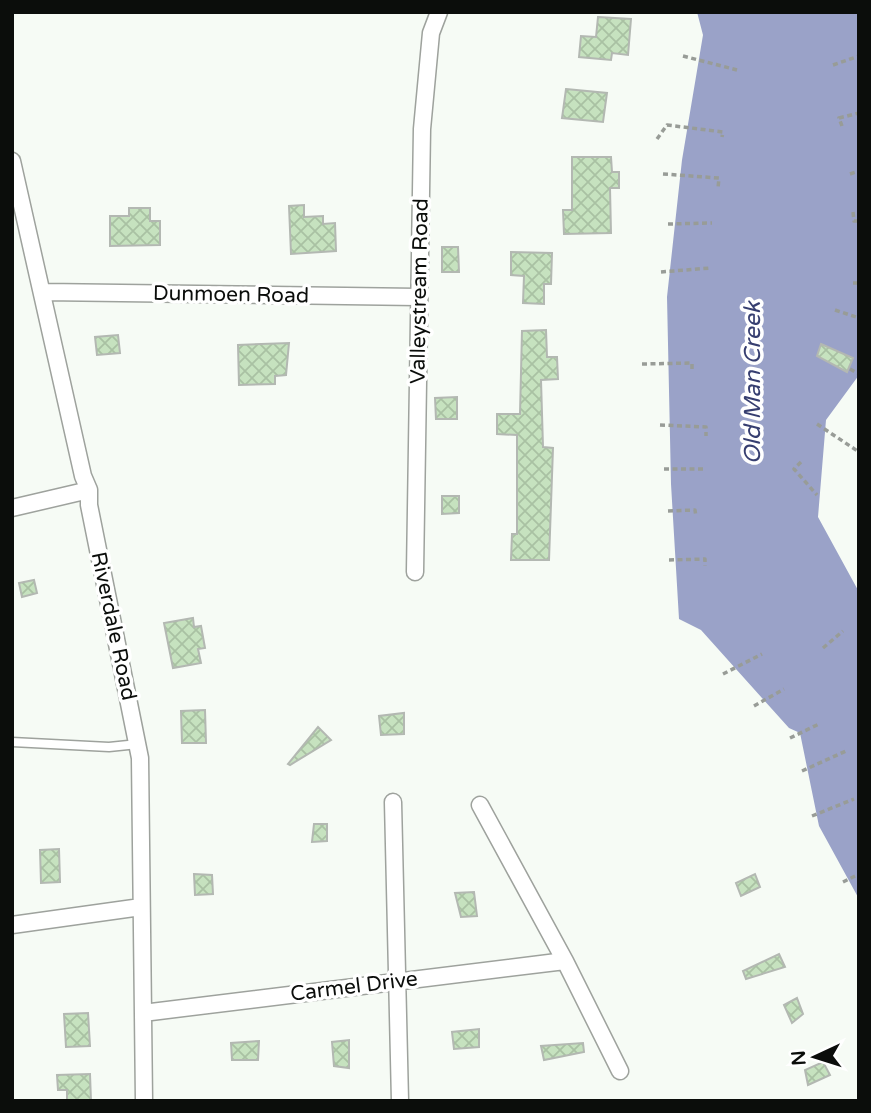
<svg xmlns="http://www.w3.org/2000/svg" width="871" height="1113" viewBox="0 0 871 1113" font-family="'Varela Round',sans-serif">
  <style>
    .water { fill: #9aa2c8 }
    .building { fill: url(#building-cross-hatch); stroke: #b3b8b2; stroke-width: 2 }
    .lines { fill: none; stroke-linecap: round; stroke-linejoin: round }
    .lane-casing { stroke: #9ea29d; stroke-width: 11 }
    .street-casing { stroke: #9ea29d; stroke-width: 19 }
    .path { stroke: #989c97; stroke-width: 3.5; stroke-dasharray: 5 3.5; stroke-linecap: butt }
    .lane { stroke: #fff; stroke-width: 8 }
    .street { stroke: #fff; stroke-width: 16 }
    .labels { text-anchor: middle; stroke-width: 7; stroke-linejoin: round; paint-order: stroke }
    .street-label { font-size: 21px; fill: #0b0d0b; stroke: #fff }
    .water-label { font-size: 23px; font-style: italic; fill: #363e70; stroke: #fff }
  </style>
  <defs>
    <pattern id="building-cross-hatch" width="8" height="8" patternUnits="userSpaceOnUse" patternTransform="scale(1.75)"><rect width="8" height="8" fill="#c6e2bf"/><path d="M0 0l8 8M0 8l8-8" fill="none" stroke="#a9c1a3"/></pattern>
  </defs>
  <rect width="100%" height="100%" fill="#f6fbf5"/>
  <!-- water -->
  <path class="water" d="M697,12H859V375L826,420L818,517L859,592V899L819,826L800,733L789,728L701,630L679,619L671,484L667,297L682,160L703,35Z"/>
  <!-- building -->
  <path class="building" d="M598,17L631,19L628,55L612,53L611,60L579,57L581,36L596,37Z
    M566,89L607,93L603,122L562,118Z
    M572,157H611L612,172H619V188H610L611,233L564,234L563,210H572Z
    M304,205V217L323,216V224L335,223L336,251L291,254L289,206Z
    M129,208H150V221H160V245L110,246V216H129Z
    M442,247H458L459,272H442Z
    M511,252L552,253L551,284H544V304L523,303L524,276L511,275Z
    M546,330L547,357H557L558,379L541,380L543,447L553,448L549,560H511L512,534H517V435L497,434V414H520L522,331Z
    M118,335L120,353L97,355L95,337Z
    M289,343L286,375L275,376V384L239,385L238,345Z
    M821,344L853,358L847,372L817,356Z
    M457,397V419H436L435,398Z
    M442,496H459V513L442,514Z
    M34,580L37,593L22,597L19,583Z
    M193,618L194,627L201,626L205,648L198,649L201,663L173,668L164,623Z
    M205,710L206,743H182L181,711Z
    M404,713V734L381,735L379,716Z
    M318,727L331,740L290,765L288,764Z
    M314,824H327V841L312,842Z
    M59,849L60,882L41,883L40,850Z
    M194,874L212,875L213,894L195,895Z
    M755,874L760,887L741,896L736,883Z
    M474,892L477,916L461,917L455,893Z
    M779,954L785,967L746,979L743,971Z
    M797,998L803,1014L792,1023L784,1005Z
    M88,1013L90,1046L66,1047L64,1014Z
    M479,1029V1047L454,1049L452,1032Z
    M349,1040V1068L334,1066L332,1042Z
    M259,1041L258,1060H232L231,1043Z
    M583,1043L584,1052L544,1060L541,1046Z
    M823,1062L830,1075L808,1085L805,1070Z
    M90,1074L91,1101H67V1090H58L57,1075Z"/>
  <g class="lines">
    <!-- lane casing -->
    <g class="lane-casing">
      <path id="lane" d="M12,742L109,747L138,744"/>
    </g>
    <!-- street casing -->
    <g class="street-casing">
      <path id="street" d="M12,161L83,476L89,490V505L140,758L144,1101
        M44,292L418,297
        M12,508L89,490
        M415,572L422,129L431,33L439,12
        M393,802L400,1101
        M480,805L565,961L620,1071
        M12,925L141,907
        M143,1013L565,961"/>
    </g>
    <!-- path -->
    <path class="path" d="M683,56L737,70
      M833,65L859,56
      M842,126L839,118L859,113
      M657,139L667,125L723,132L722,137
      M663,174L719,178L718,188
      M850,174L859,171
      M853,212L854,221H859
      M668,224L712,223
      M661,272L710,268
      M853,283H859
      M835,310L859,318
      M642,364L692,363V370
      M850,369L859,374
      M817,424L859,452
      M660,425L706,427V436
      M801,462L794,469L817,495
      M664,469H705
      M668,511L695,510L696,517
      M669,560L705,559V566
      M823,648L843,631
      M723,674L762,654
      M754,706L784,689
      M790,738L819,724
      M802,771L846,751
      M812,816L854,799
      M843,882L859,874"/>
    <!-- lane -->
    <use href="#lane" class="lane"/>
    <!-- street -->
    <use href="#street" class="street"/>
  </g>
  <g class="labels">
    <!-- street labels -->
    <g class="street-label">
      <text transform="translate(419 291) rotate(-89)" y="7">Valleystream Road</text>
      <text transform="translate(231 294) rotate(1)" y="7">Dunmoen Road</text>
      <text transform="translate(114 626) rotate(78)" y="7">Riverdale Road</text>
      <text transform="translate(354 986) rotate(-7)" y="7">Carmel Drive</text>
    </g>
    <!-- water labels -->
    <g class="water-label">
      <text transform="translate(752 383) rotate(-90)" y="8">Old Man Creek</text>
    </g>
  </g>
  <!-- border -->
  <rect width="871" height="1113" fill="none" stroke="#0b0d0b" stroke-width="28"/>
  <!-- north arrow -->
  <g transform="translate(815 1057) rotate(266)" stroke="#ffffff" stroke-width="5" paint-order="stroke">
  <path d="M0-5L12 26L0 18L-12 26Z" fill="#0b0d0b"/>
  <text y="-10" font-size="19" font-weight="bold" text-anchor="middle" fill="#0b0d0b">N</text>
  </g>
</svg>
